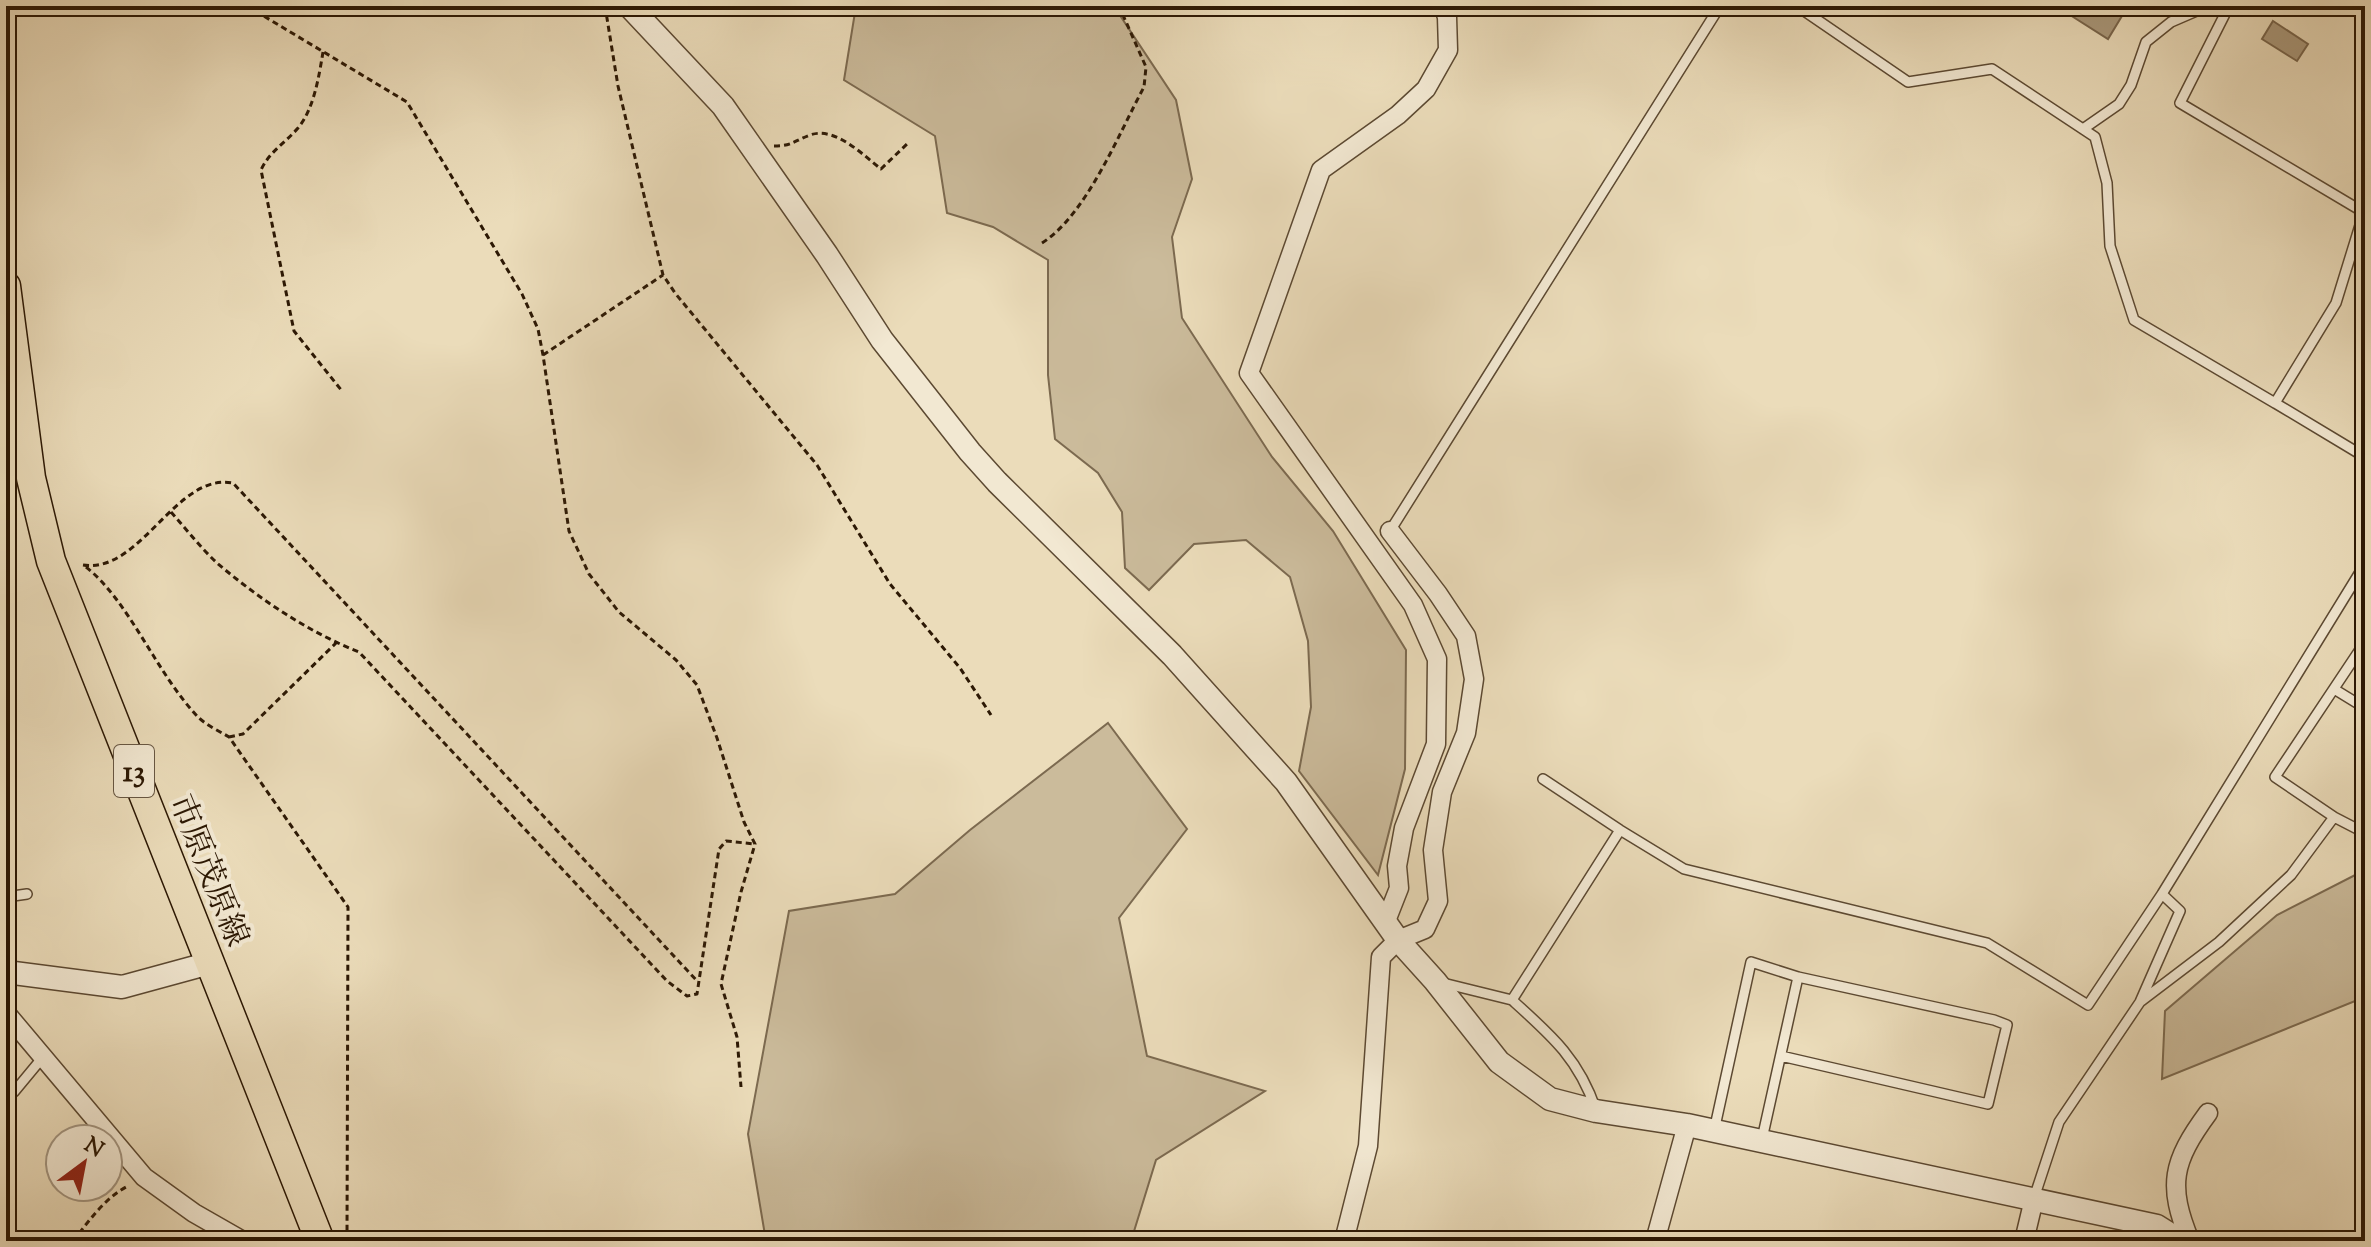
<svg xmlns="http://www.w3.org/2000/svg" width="2371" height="1247" viewBox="0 0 2371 1247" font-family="'Sorts Mill Goudy','Noto Serif JP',serif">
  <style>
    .green { fill: #cbbb9b; stroke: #7c6a50; stroke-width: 2 }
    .water { fill: #aa997c; stroke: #78654c; stroke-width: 2 }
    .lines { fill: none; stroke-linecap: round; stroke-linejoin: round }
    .service-casing { stroke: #5c4932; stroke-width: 12 }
    .minor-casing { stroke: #5c4932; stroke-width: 21 }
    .tertiary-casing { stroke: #5c4932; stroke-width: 25 }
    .primary-casing { stroke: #2c1804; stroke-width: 31 }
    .path { stroke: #2c1804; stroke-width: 3; stroke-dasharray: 6 4; stroke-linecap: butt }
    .service { stroke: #f2e8d2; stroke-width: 9 }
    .minor { stroke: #f2e8d2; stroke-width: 18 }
    .tertiary { stroke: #f2e8d2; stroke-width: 22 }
    .primary { stroke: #ebdcba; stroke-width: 28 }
    .labels { text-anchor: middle; stroke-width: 8; stroke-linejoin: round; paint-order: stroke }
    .shield { fill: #f2e8d2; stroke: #675642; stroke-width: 2 }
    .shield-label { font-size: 30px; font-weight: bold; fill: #2c1804 }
    .street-label { font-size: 32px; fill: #2c1804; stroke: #f2e8d2 }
  </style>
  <rect width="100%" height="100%" fill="#ebdcba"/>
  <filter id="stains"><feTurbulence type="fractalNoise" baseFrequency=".0025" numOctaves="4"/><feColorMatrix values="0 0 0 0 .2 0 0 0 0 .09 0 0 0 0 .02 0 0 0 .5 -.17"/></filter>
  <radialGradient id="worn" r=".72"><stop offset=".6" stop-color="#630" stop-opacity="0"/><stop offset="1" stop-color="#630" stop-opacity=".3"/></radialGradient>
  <!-- green -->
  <path class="green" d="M856,6H1077L1119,14L1176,100L1192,179L1172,237L1182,318L1272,457L1333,531L1406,650L1405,769L1378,875L1299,771L1311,707L1308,641L1290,577L1246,540L1194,544L1149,590L1125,568L1122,512L1098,473L1055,439L1048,375V260L993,227L947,213L935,136L844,80Z
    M1108,723L1187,829L1119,918L1147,1056L1265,1091L1156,1160L1131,1241H766L748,1134L789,911L895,894L970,830Z
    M2365,870V997L2162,1079L2165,1011L2277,915Z"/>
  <!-- water -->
  <path class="water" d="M2060,6H2128L2108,39L2059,8Z
    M2273,21L2308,44L2297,61L2262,39Z"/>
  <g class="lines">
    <!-- service casing -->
    <g class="service-casing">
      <path id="service" d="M1797,6L1908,82L1992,69L2095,137L2107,183L2110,246L2134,320L2275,403
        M2229,6L2180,103L2365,213
        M2083,129L2119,104L2131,85L2146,42L2171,22L2208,6
        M2365,209L2336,303L2275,403L2365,457
        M1390,531L1720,6
        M2334,689L2365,708
        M1543,779L1620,830L1684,869L1987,943L2088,1005L2162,894L2365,564
        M2334,817L2365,833
        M6,897L27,894
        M1443,983L1512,1000L1620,830
        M1512,1000C1551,1035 1579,1059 1596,1110
        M2140,1002L2219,942L2291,875L2334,817L2275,777L2365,642
        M1781,1056L1988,1104L2007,1025L1994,1020L1798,977
        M6,1092H14L43,1057
        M1714,1131L1751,962L1798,977L1762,1139
        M2034,1198L2059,1122L2140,1002L2180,911L2162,894"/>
    </g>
    <!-- minor casing -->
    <g class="minor-casing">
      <path id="minor" d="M1386,921L1399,888L1397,866L1404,828L1436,744L1437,659L1413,605L1249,373L1321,170L1398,115L1426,89L1448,50L1447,17L1443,6
        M6,1013L144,1177L194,1213L243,1241
        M1344,1241L1368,1146L1381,957L1398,940L1425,929L1438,901L1433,850L1442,792L1466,733L1474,679L1466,636L1438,594L1390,531
        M1655,1241L1687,1125
        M2024,1241L2034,1199
        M2190,1241C2167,1185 2172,1162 2208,1113"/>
    </g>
    <!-- tertiary casing -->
    <g class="tertiary-casing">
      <path id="tertiary" d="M629,6L723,106L827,255L882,340L970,452L997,482L1172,655L1286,782L1398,940L1435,981L1499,1062L1550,1099L1596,1111L1687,1125L2157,1226L2181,1241
        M6,972L122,987L210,963"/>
    </g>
    <!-- primary casing -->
    <g class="primary-casing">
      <path id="primary" d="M6,286L31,478L51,561L320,1241"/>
    </g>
    <!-- path -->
    <path class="path" d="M247,6L407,102L522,294L538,329L543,355L569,531L589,574L619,612L676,660L697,685L717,738L744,822L755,844L741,892L721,984L737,1037L741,1087
      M605,6L618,86L663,275L675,293L817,465L890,584L960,668L991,715
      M323,52C319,76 314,109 298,128C285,143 269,152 261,170L294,331L342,391
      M774,146C792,146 794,141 810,135C835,126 863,155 881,169L907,144
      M1042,243C1087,214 1118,135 1144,87L1146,67L1119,6
      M543,355L663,275
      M171,512C186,529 201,548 217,563C258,598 308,632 359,652L667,981L687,996L697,994L719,849L726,841L755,844
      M83,565C141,574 176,472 233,483L699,983
      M86,567C130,602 156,673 198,717C206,725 219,731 229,737L348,907L347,1236L344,1241
      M229,737L243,734L336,643
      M73,1241C89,1221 104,1199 126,1187"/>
    <!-- service -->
    <use href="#service" class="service"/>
    <!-- minor -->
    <use href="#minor" class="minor"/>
    <!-- tertiary -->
    <use href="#tertiary" class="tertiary"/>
    <!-- primary -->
    <use href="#primary" class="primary"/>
  </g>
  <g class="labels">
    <!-- shield labels -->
    <rect class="shield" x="114" y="745" width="40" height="52" rx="6"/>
    <g class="shield-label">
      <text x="134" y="781">13</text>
    </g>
    <!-- street labels -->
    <g class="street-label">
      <text transform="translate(210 870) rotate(68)" y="11">市原茂原線</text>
    </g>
  </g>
  <!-- margin -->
  <rect width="2371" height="1247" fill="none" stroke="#ebdcba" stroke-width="32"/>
  <rect x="8" y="8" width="2355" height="1231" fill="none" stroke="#2c1804" stroke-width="4"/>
  <rect x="16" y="16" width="2339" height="1215" fill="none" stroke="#2c1804" stroke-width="2"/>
  <!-- north arrow -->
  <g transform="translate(84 1163) rotate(32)"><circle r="38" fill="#f2e8d2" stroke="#a39580" stroke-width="2"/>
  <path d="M0-6L14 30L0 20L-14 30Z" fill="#8f2418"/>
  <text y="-12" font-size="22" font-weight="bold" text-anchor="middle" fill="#2c1804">N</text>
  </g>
  <rect width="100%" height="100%" filter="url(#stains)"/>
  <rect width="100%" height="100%" fill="url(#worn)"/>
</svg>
